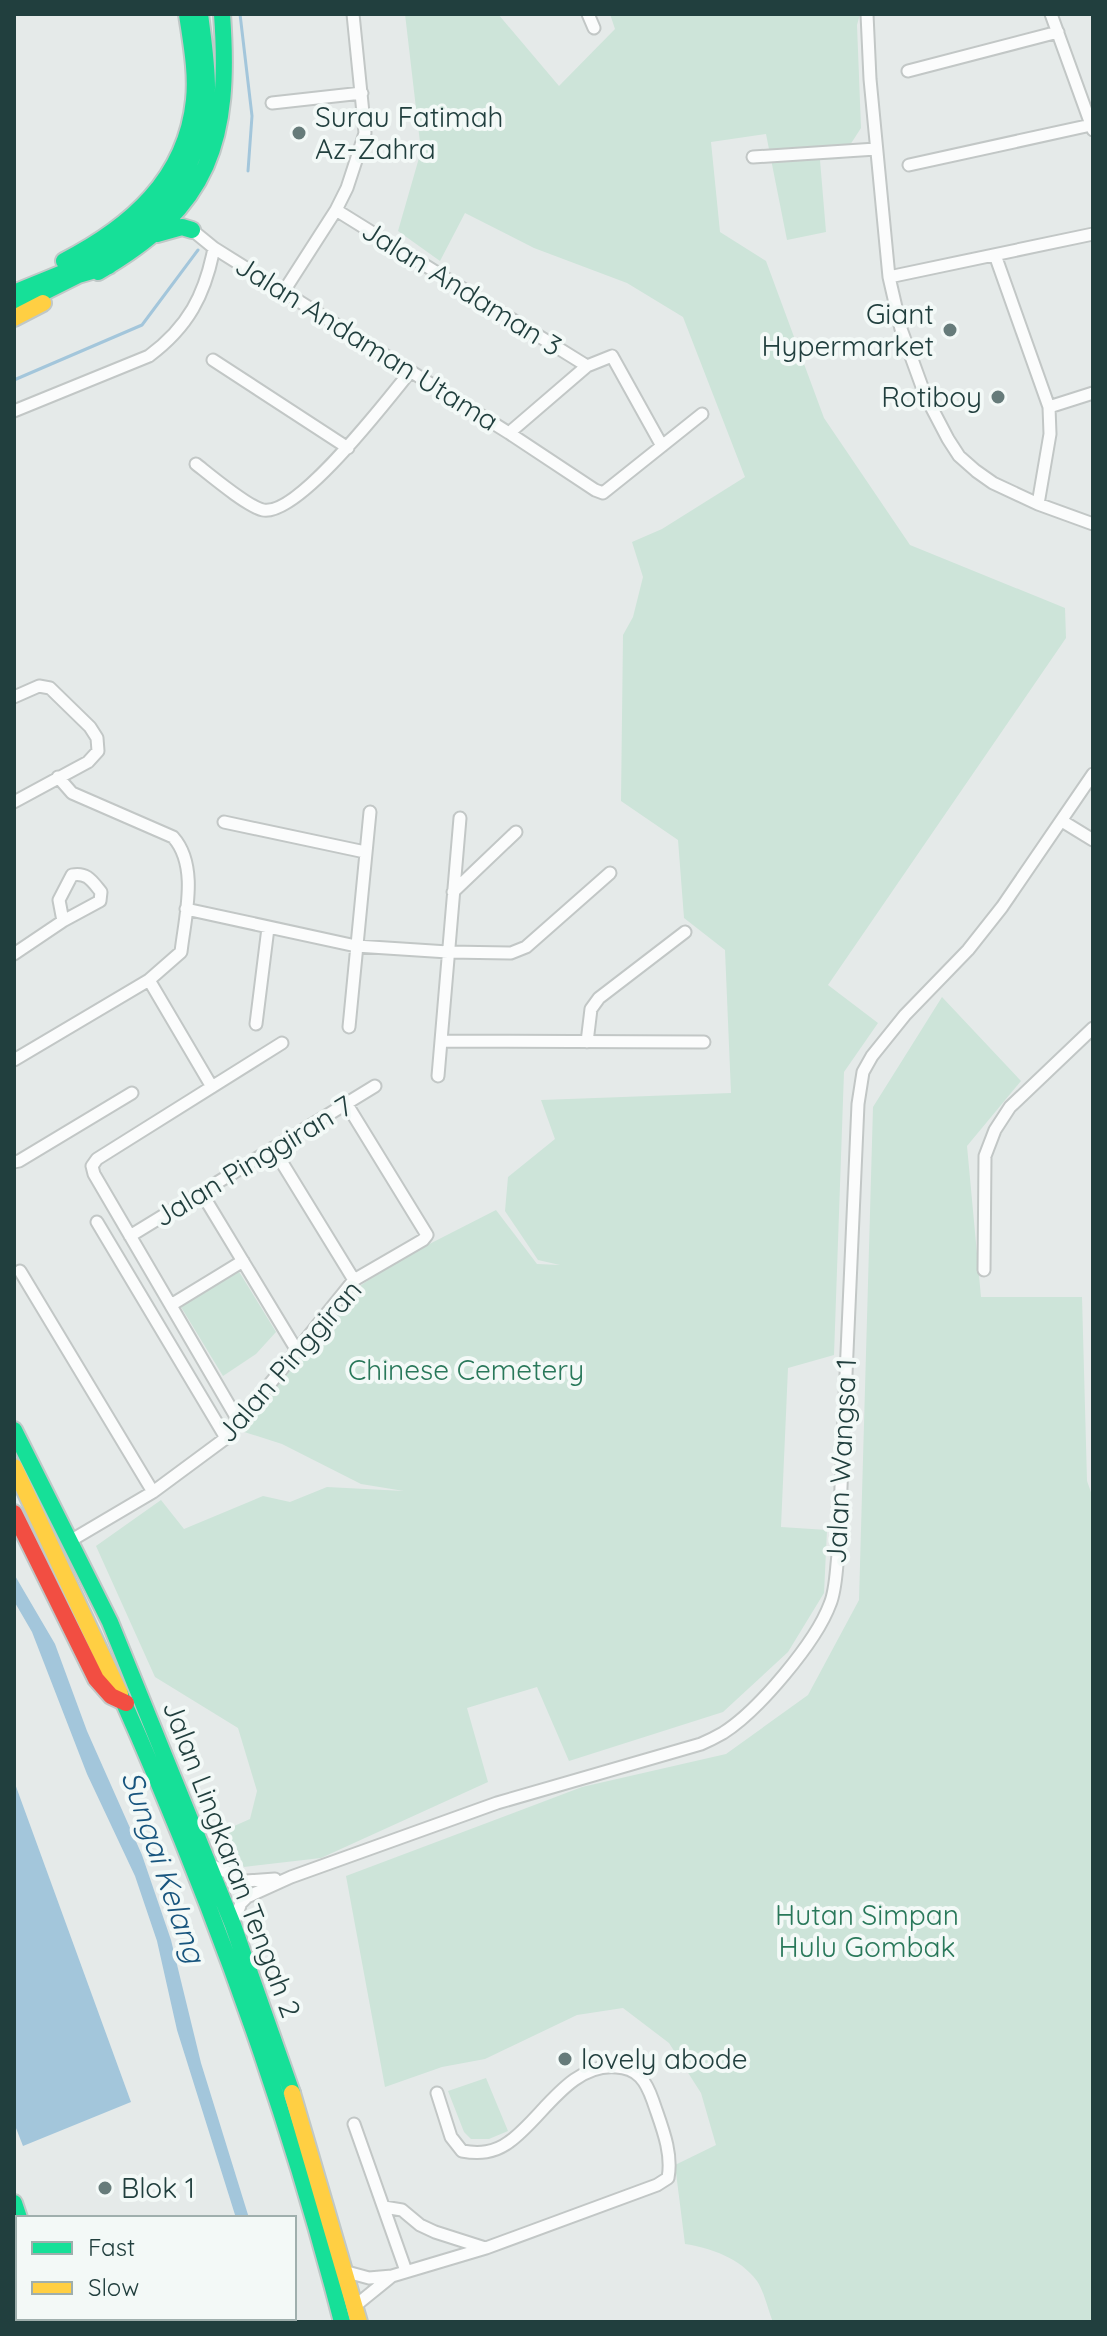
<svg xmlns="http://www.w3.org/2000/svg" width="1107" height="2336" viewBox="0 0 1107 2336" font-family="Quicksand,sans-serif">
  <style>
    .green { fill: #cde4d9 }
    .water { fill: #a3c6db }
    .lines { fill: none; stroke-linecap: round; stroke-linejoin: round }
    .stream { stroke: #a3c6db; stroke-width: 3 }
    .street-casing { stroke: #c2c7c6; stroke-width: 15 }
    .fast-casing { stroke: #c0c8c7; stroke-width: 20 }
    .slow-casing { stroke: #c0c8c7; stroke-width: 20 }
    .jam-casing { stroke: #c0c8c7; stroke-width: 20 }
    .street { stroke: #fbfcfc; stroke-width: 11 }
    .fast { stroke: #16e098; stroke-width: 16 }
    .slow { stroke: #ffcf43; stroke-width: 16 }
    .jam { stroke: #f24e42; stroke-width: 16 }
    .poi-dot { fill: #667b7a; stroke: #f3f9f7; stroke-width: 3 }
    .labels { text-anchor: middle; stroke-width: 8; stroke-linejoin: round; paint-order: stroke }
    .poi-label { font-size: 28px; fill: #213f3e; stroke: #f3f9f7; text-anchor: start }
    .street-label { font-size: 28px; fill: #213f3e; stroke: #f3f9f7 }
    .park-label { font-size: 28px; fill: #29785a; stroke: #f3f9f7 }
    .water-label { font-size: 30px; font-style: italic; fill: #18557e; stroke: #f3f9f7 }
  </style>
  <rect width="100%" height="100%" fill="#e5eae9"/>
  <!-- green -->
  <path class="green" d="M405,14H498L559,86L615,29L610,14H860L857,25L861,128L841,159L820,160L826,232L787,240L766,134L711,142L720,232L766,261L824,418L910,545L1065,608L1066,638L828,985L878,1023L844,1072L834,1355L788,1368L781,1527L827,1530L824,1593L788,1652L723,1712L569,1761L537,1687L467,1708L488,1782L321,1858L244,1867L223,1831L250,1819L257,1791L238,1728L155,1677L96,1546L161,1500L184,1529L263,1496L290,1502L327,1487L404,1491L361,1484L282,1444L241,1431L305,1343L351,1292L398,1260L496,1210L537,1264L560,1265L538,1260L505,1211L508,1177L555,1139L541,1100L731,1093L725,950L684,918L678,840L621,801L623,635L633,617L643,577L632,542L662,529L745,477L683,317L627,283L534,248L465,213L440,261L398,231L421,151Z
    M942,997L1021,1081L967,1146L981,1297H1082L1087,1481L1093,1498V2322H773C768,2310 764,2291 757,2281C740,2258 711,2248 685,2244L675,2165L716,2145L701,2093L669,2043L623,2008L577,2015L485,2059L442,2067L385,2087L346,1876L582,1787L726,1754L808,1695L859,1600L873,1107Z
    M238,1270L276,1332L256,1354L223,1376L181,1307Z
    M486,2078L508,2131L489,2139H471L464,2132L448,2091Z"/>
  <!-- water -->
  <path class="water" d="M14,1574L55,1644L87,1731L142,1855L171,1940L201,2063L249,2218H236L177,2030L157,1941L135,1876L87,1774L32,1632L14,1601Z
    M14,1781L131,2102L23,2146L14,2123Z"/>
  <g class="lines">
    <!-- stream -->
    <path class="stream" d="M240,14L252,116L248,171
      M14,380L142,325L198,250"/>
    <!-- street casing -->
    <g class="street-casing">
      <path id="street" d="M588,14L594,28
        M867,14L870,79L889,277L901,329L925,395L948,439L959,456L976,471L993,483L1038,504L1093,524
        M1051,14L1093,130
        M908,71L1058,32
        M272,103L362,93
        M753,157L876,149
        M909,165L1091,125
        M336,210L587,366
        M192,230L214,248L509,433L595,490L603,493L702,414
        M995,255L1049,407L1050,434L1038,504
        M889,277L1093,234
        M284,291L336,210L347,188L365,133L353,14
        M213,360L348,448
        M1049,407L1093,393
        M14,411L149,356C188,327 205,295 214,248
        M509,433L587,366L612,356L662,446
        M196,464C210,475 248,507 263,510C298,517 387,400 410,372
        M14,697L39,686L50,688L90,727L97,738L98,751L88,762L14,802
        M1062,821L1093,840
        M224,822L365,852
        M453,892L516,832
        M186,909L356,946L448,952L511,953L526,947L610,873
        M14,954L63,921L100,901L101,892C92,881 87,872 72,875L59,900L63,921
        M149,980L212,1087
        M256,1024L268,928
        M349,1027L370,812
        M441,1041L704,1042
        M587,1042L591,1009L599,998L685,932
        M14,1060L149,980L181,952C185,916 199,866 173,837L72,793L58,777
        M438,1076L460,818
        M273,1148L354,1280
        M14,1162L19,1161L132,1093
        M201,1192L296,1349
        M97,1222L226,1438
        M130,1236L375,1086
        M984,1270L985,1156L995,1130L1010,1107L1093,1028
        M20,1271L153,1492
        M171,1305L243,1261
        M239,1422L94,1174L92,1166L97,1159L282,1043
        M70,1541L153,1492L226,1438L354,1280L423,1240L427,1235L346,1103
        M209,1864L246,1881L275,1879
        M233,1924L241,1903L247,1897L291,1877L497,1803L701,1744C708,1741 716,1737 723,1733C758,1711 816,1642 830,1604C836,1590 836,1570 838,1555L858,1104L863,1072L872,1056L905,1015L968,950L1002,907L1093,774
        M354,2124L406,2271
        M384,2207L402,2210L420,2225L435,2232L485,2248
        M347,2272L369,2278L392,2276L486,2248L657,2185L668,2178C673,2152 661,2125 653,2101C646,2081 638,2068 616,2067C569,2063 542,2119 509,2142C494,2153 479,2154 462,2151L451,2137L437,2093
        M14,2278L18,2291
        M355,2306L392,2276
        M27,2318L28,2322"/>
    </g>
    <!-- fast casing -->
    <g class="fast-casing">
      <path id="fast" d="M157,234L182,227L192,230
        M64,261C130,227 186,179 194,100C197,72 191,42 187,14
        M98,272C211,207 231,140 222,14
        M14,293C46,279 80,268 110,250C168,217 205,155 207,88C207,63 203,38 200,14
        M14,307L78,275L109,266
        M14,1430L110,1622L233,1925L292,2093
        M120,1694C210,1896 287,2107 342,2322
        M14,2203L19,2218
        M53,2318L54,2322"/>
    </g>
    <!-- slow casing -->
    <g class="slow-casing">
      <path id="slow" d="M14,318L43,303
        M14,1467L120,1694
        M292,2093L359,2322"/>
    </g>
    <!-- jam casing -->
    <g class="jam-casing">
      <path id="jam" d="M14,1513L96,1679L111,1696L126,1703"/>
    </g>
    <!-- street -->
    <use href="#street" class="street"/>
    <!-- fast -->
    <use href="#fast" class="fast"/>
    <!-- slow -->
    <use href="#slow" class="slow"/>
    <!-- jam -->
    <use href="#jam" class="jam"/>
  </g>
  <!-- markers -->
  <g class="poi-dot">
    <circle cx="299" cy="133" r="8"/>
    <circle cx="950" cy="330" r="8"/>
    <circle cx="998" cy="397" r="8"/>
    <circle cx="565" cy="2059" r="8"/>
    <circle cx="105" cy="2188" r="8"/>
  </g>
  <g class="labels">
    <!-- poi labels -->
    <g class="poi-label">
      <text x="315" y="127">Surau Fatimah<tspan x="315" dy="32">Az-Zahra</tspan></text>
      <text x="934" y="324" text-anchor="end">Giant<tspan x="934" dy="32">Hypermarket</tspan></text>
      <text x="982" y="407" text-anchor="end">Rotiboy</text>
      <text x="581" y="2069">lovely abode</text>
      <text x="121" y="2198">Blok 1</text>
    </g>
    <!-- street labels -->
    <g class="street-label">
      <text transform="translate(462 288) rotate(32)" y="10">Jalan Andaman 3</text>
      <text transform="translate(367 343) rotate(32)" y="10">Jalan Andaman Utama</text>
      <text transform="translate(253 1161) rotate(-31)" y="10">Jalan Pinggiran 7</text>
      <text transform="translate(289 1361) rotate(-49)" y="10">Jalan Pinggiran</text>
      <text transform="translate(841 1461) rotate(-87)" y="10">Jalan Wangsa 1</text>
      <text transform="translate(232 1859) rotate(69)" y="10">Jalan Lingkaran Tengah 2</text>
    </g>
    <!-- park labels -->
    <g class="park-label">
      <text x="466" y="1380">Chinese Cemetery</text>
      <text x="867" y="1925">Hutan Simpan<tspan x="867" dy="32">Hulu Gombak</tspan></text>
    </g>
    <!-- water labels -->
    <g class="water-label">
      <text transform="translate(163 1867) rotate(71)" y="10">Sungai Kelang</text>
    </g>
  </g>
  <!-- border -->
  <rect width="1107" height="2336" fill="none" stroke="#213f3e" stroke-width="32"/>
  <!-- legend -->
  <rect x="16" y="2216" width="280" height="104" fill="#f3f9f7" stroke="#9fafad" stroke-width="2"/>
  <rect x="32" y="2242" width="40" height="12" fill="#16e098" stroke="#9fafad" stroke-width="2"/>
  <text x="88" y="2256" font-size="24" fill="#213f3e">Fast</text>
  <rect x="32" y="2282" width="40" height="12" fill="#ffcf43" stroke="#9fafad" stroke-width="2"/>
  <text x="88" y="2296" font-size="24" fill="#213f3e">Slow</text>
</svg>
